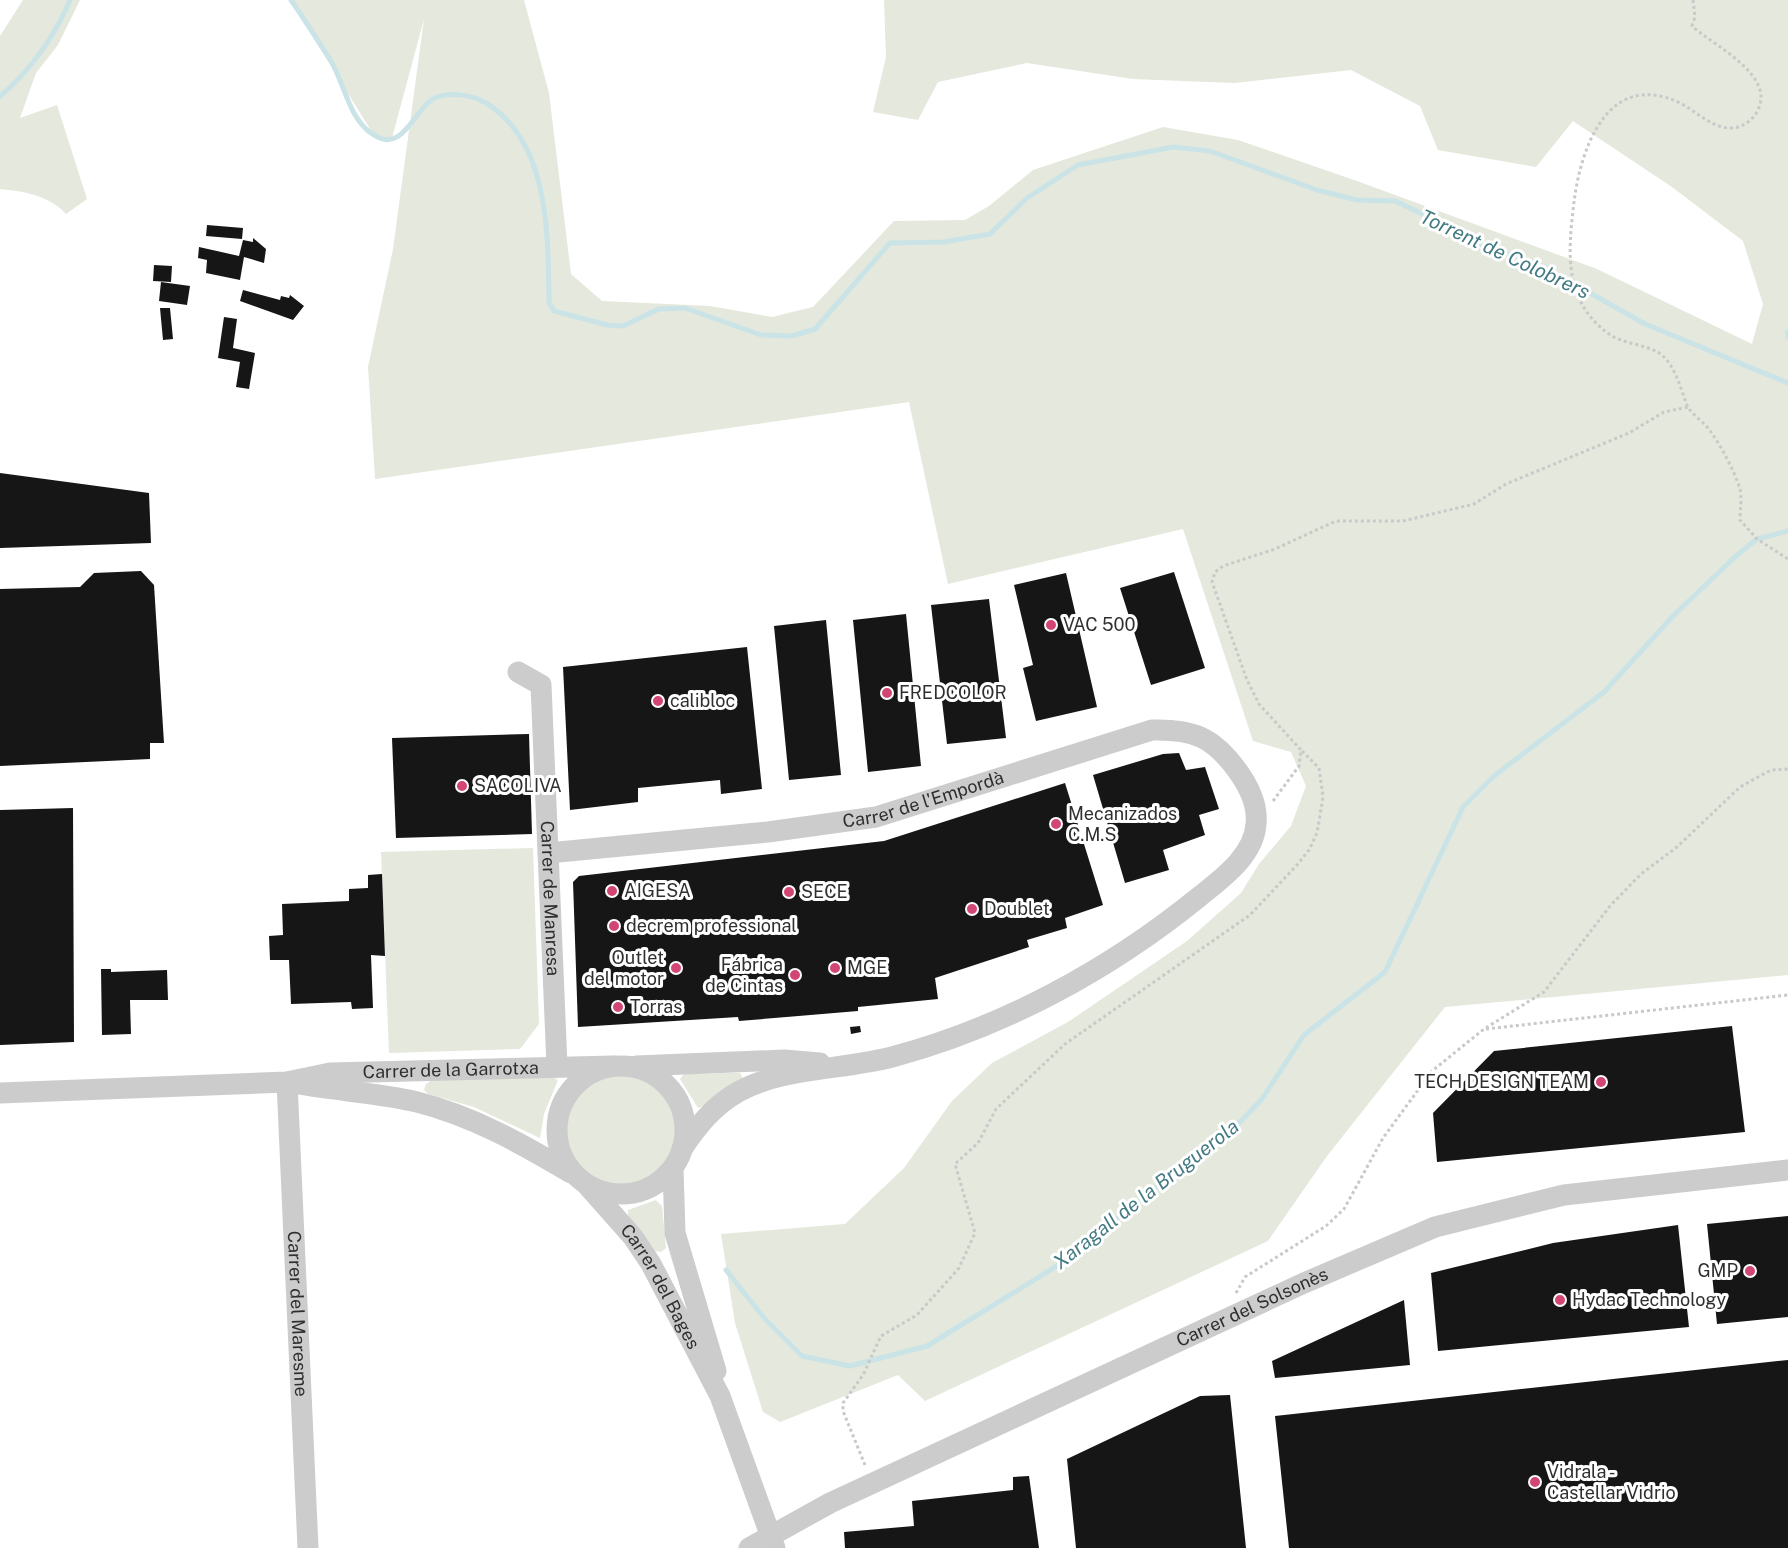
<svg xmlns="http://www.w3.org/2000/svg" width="1788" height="1548" viewBox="0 0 1788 1548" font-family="'Public Sans',sans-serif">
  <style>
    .green { fill: #e5e8dc }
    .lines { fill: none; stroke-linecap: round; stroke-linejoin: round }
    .stream { stroke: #cae3e6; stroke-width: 5 }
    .building { fill: #161616 }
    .path { stroke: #c9c9c9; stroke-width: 3; stroke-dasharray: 3 3; stroke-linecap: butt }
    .street { stroke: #ccc; stroke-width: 21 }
    .poi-dot { fill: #d24673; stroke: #fff; stroke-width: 2 }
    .labels { text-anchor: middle; stroke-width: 6; stroke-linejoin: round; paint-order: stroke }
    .poi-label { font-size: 18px; fill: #2f2f2f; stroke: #fff; text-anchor: start }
    .street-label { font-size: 18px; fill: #2f2f2f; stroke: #fff }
    .water-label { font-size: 20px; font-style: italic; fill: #437a83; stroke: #fff }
  </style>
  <rect width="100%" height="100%" fill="#fff"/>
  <!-- green -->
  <path class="green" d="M23,0H80L58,45L36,73L20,118L57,105L87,199L66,214C50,196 24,191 0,189V36Z
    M290,0H524L549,93L571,274L602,301L710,306L772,317L813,307L894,221L965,220L989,206L1033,170L1163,127L1238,140L1357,181L1597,269L1752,344L1763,304L1743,241L1672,187L1573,121L1536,167L1438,150L1420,106L1351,70L1235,83L1133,79L1027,63L938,82L918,120L873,112L886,57L884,0H1788V975L1445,1007L1327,1156L1268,1241L925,1401L898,1375L780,1422L763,1412L735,1323L721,1234L845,1224L904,1168L952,1101L992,1063L1068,1022L1187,941L1241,893L1259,864L1291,826L1306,786L1291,752L1253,741L1183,529L948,584L909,402L375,479L368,367L393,249L424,19L392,138L375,137Z
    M533,848L539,1024L520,1049L389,1053L381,852Z
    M563 1129a57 57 0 1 1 114 0a57 57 0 1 1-114 0Z
    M728,1073H740L743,1078L704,1106L698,1108L680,1079L684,1074Z
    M552,1077L558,1080L544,1114L540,1138L474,1107L428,1094L424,1090L426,1084L432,1080Z
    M656,1200L662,1206L666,1248L661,1252L654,1251L628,1216V1210Z"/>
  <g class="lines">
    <!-- stream -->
    <path class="stream" d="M291,0C305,20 318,41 331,61C345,85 349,120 374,135C404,155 415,105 437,97C451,92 473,95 486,103C550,142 548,236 549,303L554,311L607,325L623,326L659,309L685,308L761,335L792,336L815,329L890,243L943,242L990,234L1027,198L1078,165L1173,147L1210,151L1317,190L1357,200L1395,201L1429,217L1463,238L1544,267L1645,324L1788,383
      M0,96C29,73 56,34 70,0
      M1788,332V337
      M726,1270L765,1319L802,1356L850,1366L927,1346L1065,1261L1159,1185L1223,1140L1262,1099L1304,1035L1385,972L1463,807L1494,776L1604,692L1674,615L1736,556L1757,539L1788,531"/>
  </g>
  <!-- building -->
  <path class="building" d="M207,225L243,228L242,239L206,236Z
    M253,238L266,249L264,263L244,257L240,280L206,273L207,260L198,258L199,247L239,256L243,240L253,242Z
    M154,265L172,266L171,282L153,281Z
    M161,282L190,286L187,305L159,301Z
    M243,290L280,300L281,296L289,298L290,295L304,306L293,320L240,301Z
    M160,308H170L173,339L163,340Z
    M224,317L237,319L233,348L255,353L249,389L236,387L240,362L218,358Z
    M0,473L149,493L151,543L0,548Z
    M141,571L154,585L164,743H150V759L0,766V589L80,587L94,573Z
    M1174,572L1205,668L1151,685L1120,588Z
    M1066,573L1097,707L1036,721L1023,668L1033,665L1014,585Z
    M989,599L1006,738L947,744L931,605Z
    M906,614L921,766L868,772L853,620Z
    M826,620L841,775L789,780L774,626Z
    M747,647L762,789L721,794L720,780L638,788V802L570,810L563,667Z
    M529,734L532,834L396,838L392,738Z
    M1179,753L1186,770L1205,767L1219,809L1199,815L1205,835L1163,850L1169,870L1125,883L1093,775L1163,754Z
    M1065,783L1103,905L1065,918L1067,928L1027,940L1029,947L935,978L938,999L858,1007V1011L739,1021L738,1017L578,1027L573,882L579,876L884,841Z
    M73,808L74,1042L0,1045V810Z
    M382,874L385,956L371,955L373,1008L352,1009L351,1002L291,1004L289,960H270L269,936L283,935L282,904L349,901V889L368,888V875Z
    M101,969H111V972L167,970L168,1000H130L131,1034L102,1035Z
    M860,1026L861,1032L851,1034L850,1027Z
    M1732,1026L1745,1132L1437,1162L1433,1113L1494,1051Z
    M1788,1216V1317L1717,1324L1707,1224Z
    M1678,1225L1689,1327L1438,1351L1431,1273L1553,1243Z
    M1404,1300L1410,1365L1275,1378L1272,1361Z
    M1788,1360V1548H1289L1275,1416Z
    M1230,1395L1246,1548H1076L1067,1459L1200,1396Z
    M1029,1476L1039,1548H845L844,1532L914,1526L912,1501L1013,1490V1477Z"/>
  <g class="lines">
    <!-- path -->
    <path class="path" d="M1693,0L1695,17L1692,26C1715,47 1781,77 1755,115C1749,123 1739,129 1728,128C1709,126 1696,111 1680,103C1609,69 1581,146 1574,202C1568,252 1563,301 1609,334C1624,345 1650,344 1663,356C1676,368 1681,390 1687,405C1692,416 1705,422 1711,432C1722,448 1734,470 1740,489C1742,498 1740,511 1740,520L1757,539L1788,559
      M1273,801L1299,766L1301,750L1259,704L1247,680L1212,582L1215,572L1223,566L1275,549L1336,521H1403L1474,504L1506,484L1629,433L1664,412L1688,407
      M1486,1029L1788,995
      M1236,1293L1245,1277L1326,1226L1344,1209L1383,1138L1432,1071L1484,1029L1544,992L1610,906L1641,874L1677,847L1740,787L1771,770L1788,769
      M865,1465L843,1411V1403L863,1375L881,1336L917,1315L934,1296L959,1268L975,1233L955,1164L978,1143L996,1109L1065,1044L1250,915L1297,865L1309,850L1317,833L1323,797L1319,768L1301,750"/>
    <!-- street -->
    <g class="street">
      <path id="s1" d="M518,672L541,685L557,1066"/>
      <path id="s2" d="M548,853L768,832L876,817L1152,730C1193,729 1213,737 1237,770C1248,785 1258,805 1256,824C1254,856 1221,879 1199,897C1109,970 1004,1027 892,1057C843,1070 783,1067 738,1092C713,1106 697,1127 682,1149"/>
      <path d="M636,1066L784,1060L820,1063"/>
      <circle cx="621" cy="1130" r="64"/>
      <path id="s3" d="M287,1082L308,1548"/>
      <path d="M299,1084C338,1091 379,1093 417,1102C473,1116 522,1144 571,1173"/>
      <path id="s4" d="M0,1093L287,1082L330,1073L614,1066"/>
      <path d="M673,1168L675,1233L716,1371"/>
      <path id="s5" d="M587,1185L633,1237L651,1264L720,1396L775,1548"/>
      <path id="s6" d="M749,1548L830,1503L1304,1283L1435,1227L1564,1195L1788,1170"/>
    </g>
  </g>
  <!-- markers -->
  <g class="poi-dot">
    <circle cx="1051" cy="625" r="6"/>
    <circle cx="887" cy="693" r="6"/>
    <circle cx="658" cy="701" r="6"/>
    <circle cx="462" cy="786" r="6"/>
    <circle cx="1056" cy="824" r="6"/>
    <circle cx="612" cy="891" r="6"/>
    <circle cx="789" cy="892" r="6"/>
    <circle cx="972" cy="909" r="6"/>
    <circle cx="614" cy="926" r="6"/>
    <circle cx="676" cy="968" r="6"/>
    <circle cx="835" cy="968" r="6"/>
    <circle cx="795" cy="975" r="6"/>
    <circle cx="618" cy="1007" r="6"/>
    <circle cx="1601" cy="1082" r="6"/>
    <circle cx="1750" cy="1271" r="6"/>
    <circle cx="1560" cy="1300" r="6"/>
    <circle cx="1535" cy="1482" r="6"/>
  </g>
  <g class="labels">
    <!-- poi labels -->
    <g class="poi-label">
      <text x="1063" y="631">VAC 500</text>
      <text x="899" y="699">FREDCOLOR</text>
      <text x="670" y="707">calibloc</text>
      <text x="474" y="792">SACOLIVA</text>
      <text x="1068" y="820">Mecanizados<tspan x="1068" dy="21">C.M.S</tspan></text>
      <text x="624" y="897">AIGESA</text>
      <text x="801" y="898">SECE</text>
      <text x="984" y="915">Doublet</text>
      <text x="626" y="932">decrem professional</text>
      <text x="664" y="964" text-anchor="end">Outlet<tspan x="664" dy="21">del motor</tspan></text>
      <text x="783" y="971" text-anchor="end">Fábrica<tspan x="783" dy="21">de Cintas</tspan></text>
      <text x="847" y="974">MGE</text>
      <text x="630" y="1013">Torras</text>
      <text x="1589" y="1088" text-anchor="end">TECH DESIGN TEAM</text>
      <text x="1738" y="1277" text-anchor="end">GMP</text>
      <text x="1572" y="1306">Hydac Technology</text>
      <text x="1547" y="1478">Vidrala -<tspan x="1547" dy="21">Castellar Vidrio</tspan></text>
    </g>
    <!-- street labels -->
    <g class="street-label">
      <text dy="6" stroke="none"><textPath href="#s2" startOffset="380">Carrer de l'Empordà</textPath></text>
      <text dy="6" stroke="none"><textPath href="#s1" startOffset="240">Carrer de Manresa</textPath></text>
      <text dy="6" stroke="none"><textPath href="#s4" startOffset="452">Carrer de la Garrotxa</textPath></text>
      <text dy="6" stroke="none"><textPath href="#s5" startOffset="126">Carrer del Bages</textPath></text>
      <text dy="6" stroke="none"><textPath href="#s6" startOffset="558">Carrer del Solsonès</textPath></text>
      <text dy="6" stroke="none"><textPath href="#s3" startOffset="232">Carrer del Maresme</textPath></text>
    </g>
    <!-- water labels -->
    <g class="water-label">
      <text transform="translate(1505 254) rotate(25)" y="7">Torrent de Colobrers</text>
      <text transform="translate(1146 1194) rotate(-38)" y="7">Xaragall de la Bruguerola</text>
    </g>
  </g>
</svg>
